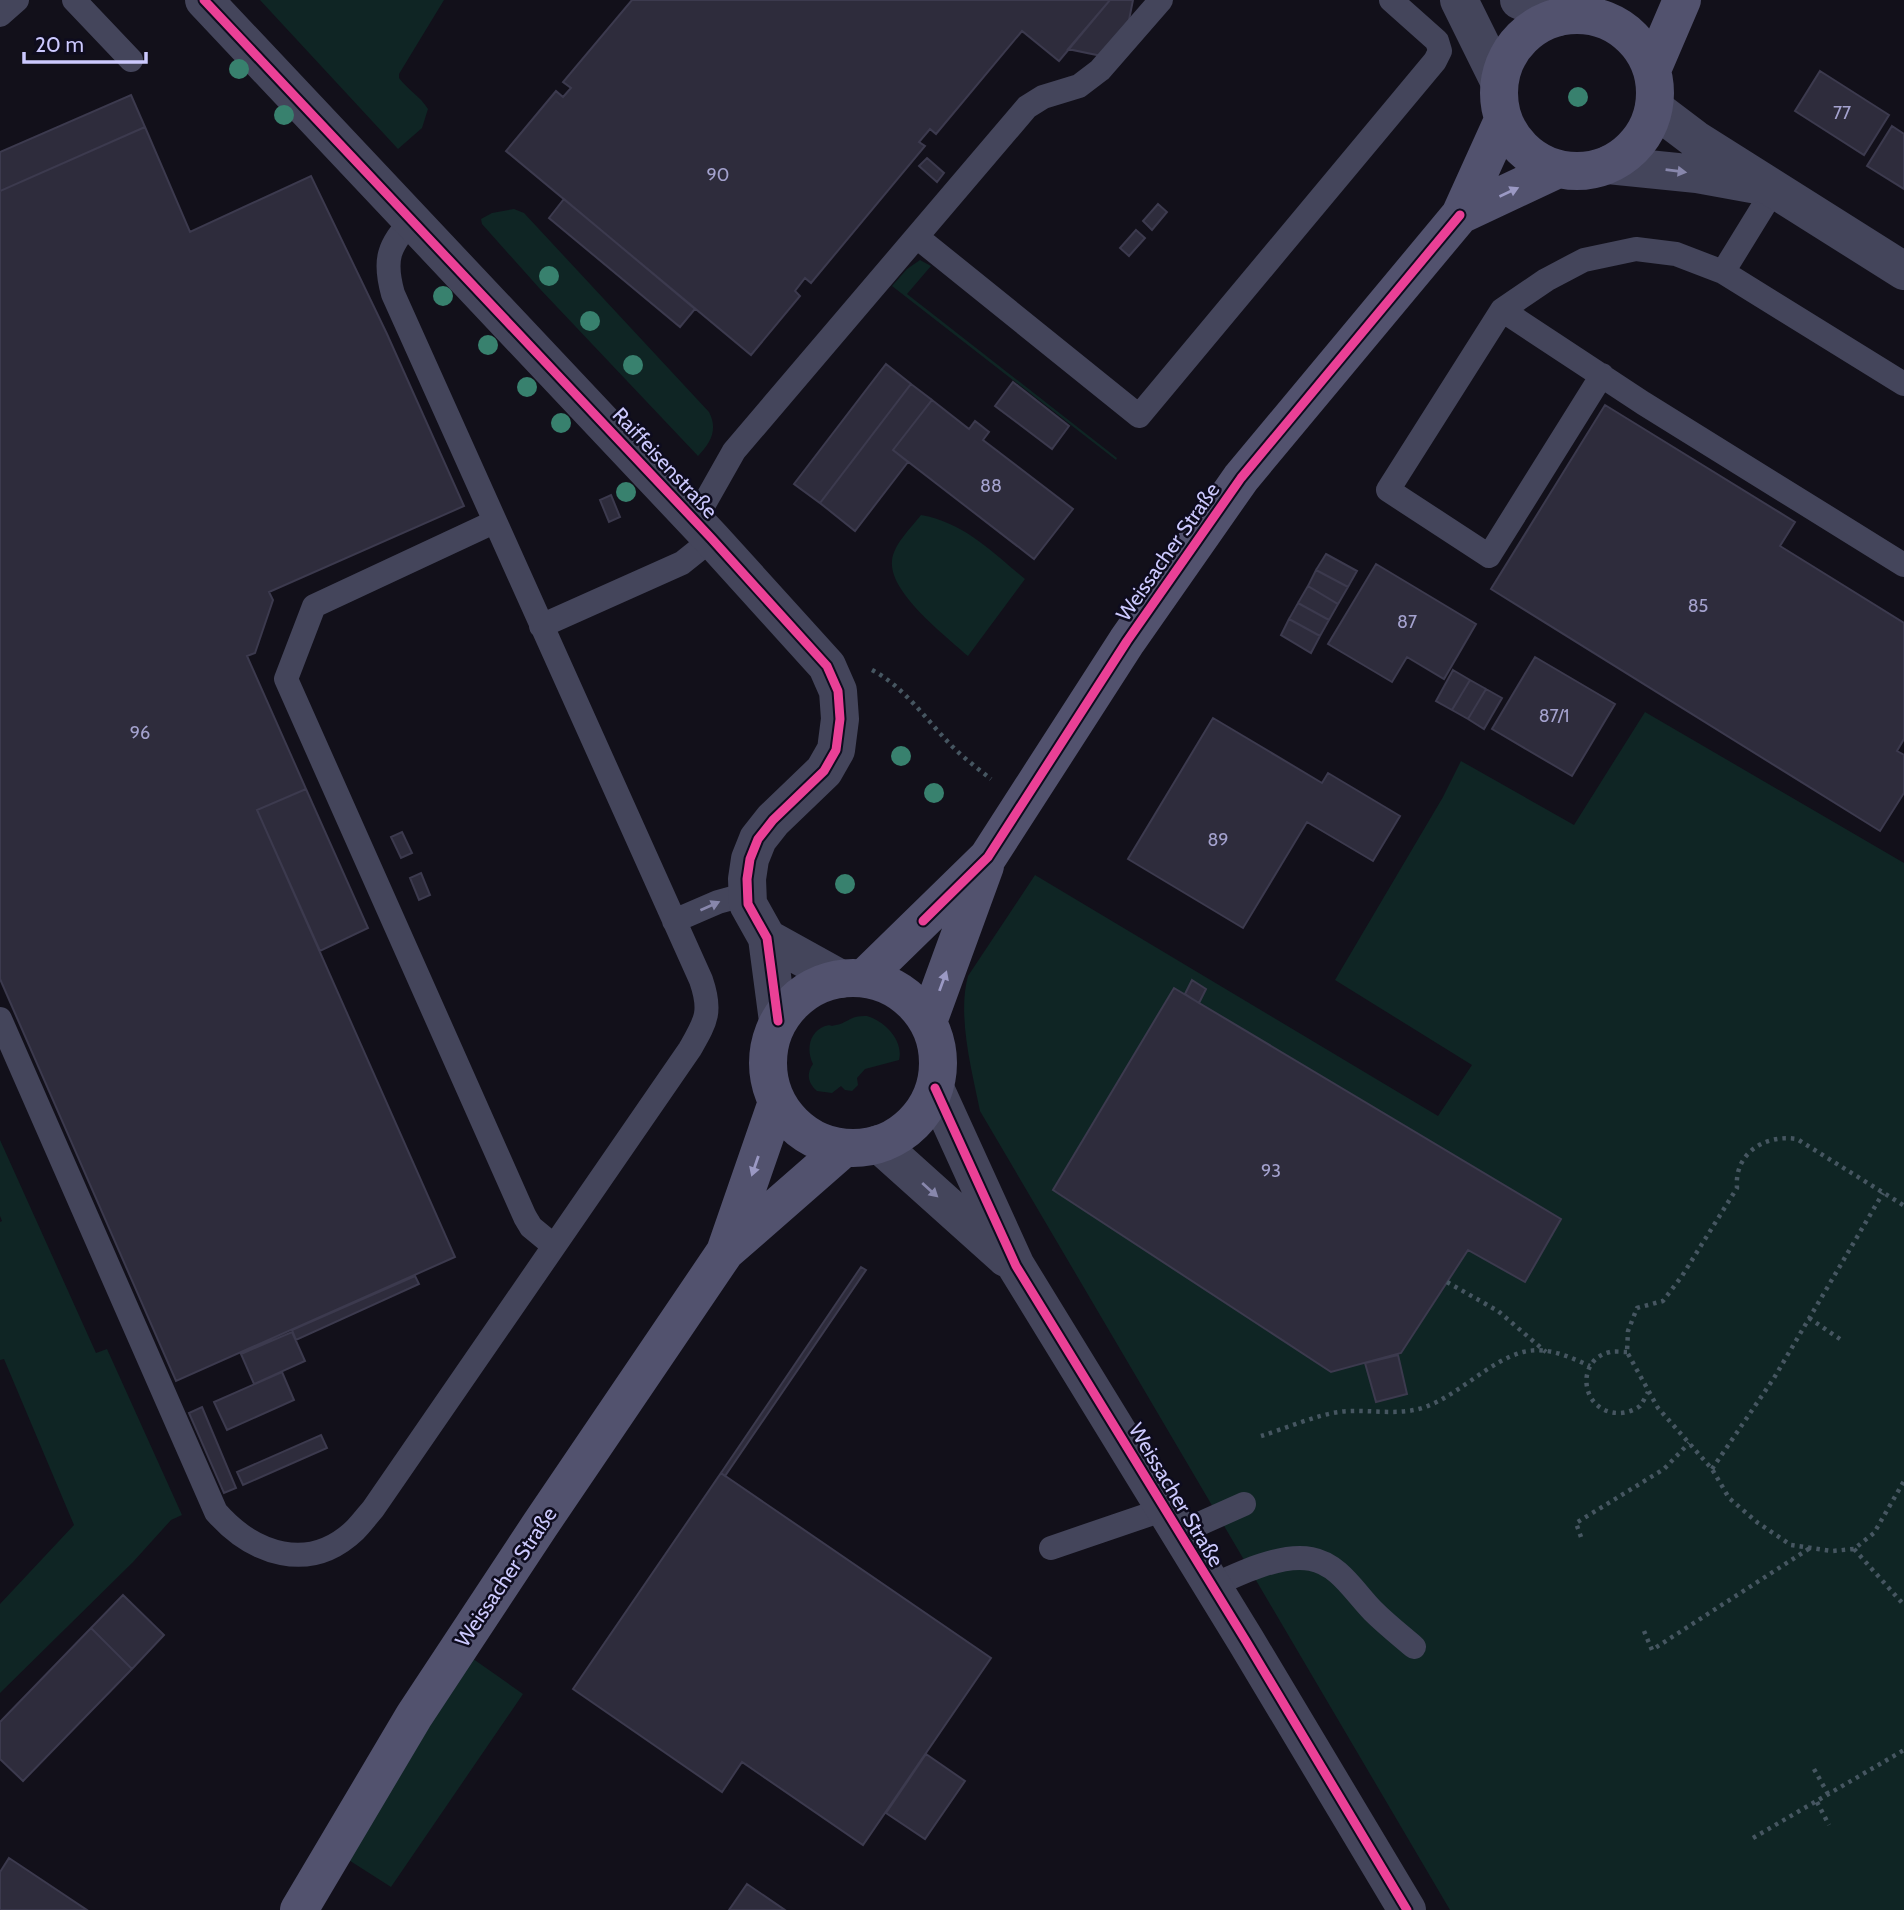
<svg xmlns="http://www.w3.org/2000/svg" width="1904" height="1910" viewBox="0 0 1904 1910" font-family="Cabin,sans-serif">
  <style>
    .green { fill: #0f2524 }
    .building { fill: #2e2c3c; stroke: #3c3a4e; stroke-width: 2 }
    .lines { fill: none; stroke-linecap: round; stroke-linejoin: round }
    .path { stroke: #465661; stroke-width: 4.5; stroke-dasharray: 3.5 5; stroke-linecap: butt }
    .lane { stroke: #44455b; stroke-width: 24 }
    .street { stroke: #44455b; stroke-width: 38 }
    .secondary { stroke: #52526e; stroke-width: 38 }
    .cycleway-casing { stroke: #0e0c1e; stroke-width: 13 }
    .cycleway { stroke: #ea4096; stroke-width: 9 }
    .tree { fill: #38816e }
    .oneway { fill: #8887ac }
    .oneway2 { fill: #9b99c4 }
    .labels { text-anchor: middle; stroke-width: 5; stroke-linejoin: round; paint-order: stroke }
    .number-label { font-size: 18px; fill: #a4a2ce }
    .street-label { font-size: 21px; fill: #ccc9fe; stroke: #0e0c1e }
  </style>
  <rect width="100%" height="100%" fill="#12101a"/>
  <!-- green -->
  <path class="green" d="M260,0H444L399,74V78C408,90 420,96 428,109L422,128L398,149Z
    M514,209L524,213L709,412C718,429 711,443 698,456L540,289L482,224L481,219L492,213Z
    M920,260L931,266L907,294L1117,458L1116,460L892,286L907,269Z
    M921,515C965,523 992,552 1025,579L968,656C946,636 889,593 892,561C893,545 911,528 921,515Z
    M1645,712L1904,863V1910H1450L980,1111C972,1071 957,1016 968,976L1035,875L1438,1116L1472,1065L1335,980L1443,797L1461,761L1574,825Z
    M867,1016C885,1021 904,1041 899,1060L865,1069L857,1078L858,1085L852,1091L845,1090L841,1086L832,1093L817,1091C808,1083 806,1074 813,1064C806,1050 809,1032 825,1026C832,1024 829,1027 836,1025C848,1023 850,1015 867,1016Z
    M0,1140L96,1353L107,1349L182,1515L171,1520L133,1562L0,1693V1604L74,1525L4,1359L0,1360V1222L2,1221L0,1216Z
    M469,1656L523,1694L391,1887L344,1857Z"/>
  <!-- building -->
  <path class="building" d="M632,0H1110L1059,61L1022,31L936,134L930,129L919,142L925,146L811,283L805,278L795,291L800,296L751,355L506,151L556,91L563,97L571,88L563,82Z
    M1110,0H1133L1121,60L1068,49Z
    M1820,71L1889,115L1864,155L1795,111Z
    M131,95L145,127L0,191V152Z
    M1892,126L1904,134V189L1867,166Z
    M145,127L190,232L311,176L387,334L464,506L269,592L273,600L255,653L247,656L306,789L257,810L455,1257L176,1381L0,979V191Z
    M927,158L944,173L937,182L919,166Z
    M564,199L695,309L680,327L549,218Z
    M1158,204L1167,212L1152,230L1143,221Z
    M1136,230L1145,238L1129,256L1120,248Z
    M886,364L911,384L820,503L794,484Z
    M1013,382L1069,426L1052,449L995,406Z
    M911,384L932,400L893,450L908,462L855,531L820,503Z
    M932,400L969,429L975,421L989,432L983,440L1073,509L1034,559L893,450Z
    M1605,405L1795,522L1780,546L1904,623V739L1897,751L1904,755V793L1880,831L1491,589Z
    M611,495L620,517L609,522L600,500Z
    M1326,554L1357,571L1348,587L1316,570Z
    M1376,564L1476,624L1444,679L1407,657L1392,682L1328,644Z
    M1316,570L1348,587L1338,604L1308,586Z
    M1308,586L1338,604L1329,620L1298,603Z
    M1298,603L1329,620L1320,636L1289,619Z
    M1289,619L1320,636L1311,653L1281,635Z
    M1535,657L1615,704L1572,776L1492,729Z
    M1453,670L1470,680L1452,710L1436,701Z
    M1470,680L1486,689L1468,719L1452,710Z
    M1486,689L1502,698L1484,729L1468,719Z
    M1213,718L1322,783L1328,773L1400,816L1373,861L1307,822L1243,928L1128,859Z
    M306,789L368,928L320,951L257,810Z
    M402,832L412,853L401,858L391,837Z
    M421,873L430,895L419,900L410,878Z
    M1192,980L1206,989L1199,1003L1185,994Z
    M1174,988L1561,1219L1525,1282L1468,1250L1401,1353L1331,1372L1053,1190Z
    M861,1267L866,1270L725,1476L721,1473Z
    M415,1276L419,1284L296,1340L292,1330Z
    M292,1332L305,1361L254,1384L241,1354Z
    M1398,1355L1407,1394L1376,1402L1365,1363Z
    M282,1372L294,1400L227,1430L214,1402Z
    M202,1407L236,1488L224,1493L189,1413Z
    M321,1435L327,1448L243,1485L237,1472Z
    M721,1473L991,1658L863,1845L742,1762L722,1792L573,1689Z
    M123,1595L164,1635L132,1669L91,1628Z
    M91,1628L132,1669L23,1781L0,1759V1722Z
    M926,1754L965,1781L925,1839L886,1813Z
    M9,1858L87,1910H0V1872Z
    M747,1884L785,1910H729Z"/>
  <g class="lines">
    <!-- path -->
    <path class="path" d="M872,670C903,686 925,718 949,743C961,756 977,768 991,779
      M1903,1205L1797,1139C1765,1134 1734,1153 1737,1188L1682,1276L1663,1301L1637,1308L1628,1331L1627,1352L1658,1408L1712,1469L1729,1498L1758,1523L1791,1545L1832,1551L1854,1549L1874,1533L1904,1481
      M1447,1282L1498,1311L1546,1352
      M1809,1318L1840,1339
      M1627,1352C1622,1352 1615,1351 1610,1352C1574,1360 1581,1413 1619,1413C1626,1413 1635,1410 1640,1406C1643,1402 1646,1396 1648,1392
      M1261,1436C1284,1429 1316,1415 1339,1412C1367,1408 1397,1417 1425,1407C1459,1395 1489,1361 1523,1352C1547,1346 1570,1357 1590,1366
      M1712,1469L1774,1378L1883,1193
      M1581,1537L1576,1523L1664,1469L1689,1443
      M1854,1549L1904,1605
      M1644,1631L1652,1650L1810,1548
      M1814,1769L1828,1794
      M1817,1802L1829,1825
      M1753,1838L1904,1750"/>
    <!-- lane -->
    <path class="lane" d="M74,0L131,60
      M0,15L17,0
      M917,237L1139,416L1435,61L1440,51L1437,41L1391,0
      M1723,272L1774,189
      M1502,310L1643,403L1904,565
      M1602,375L1489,556L1388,490L1502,310L1546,280L1584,260L1636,249L1676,254L1723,272L1904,384
      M695,520L734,451L1027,107L1043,97L1079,86L1100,70L1161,0
      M494,522L314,606L286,679L525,1217L531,1227L554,1246
      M541,626L682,563L712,539
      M674,921L718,902L747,894
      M0,1019L216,1512C253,1554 309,1574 355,1530C361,1524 367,1516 373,1509L690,1049C706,1021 712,1012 701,980L393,294C383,258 389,247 412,219
      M1179,1533L1244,1504
      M1051,1548L1165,1509
      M1212,1586C1238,1574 1281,1553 1311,1559C1339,1564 1355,1593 1373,1611C1386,1624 1400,1635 1414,1647"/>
    <!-- street -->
    <path class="street" d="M204,0L712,539L827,666L838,691L840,719L836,750L824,771L773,820L758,839L750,859L747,879L748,904L767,938L778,1021
      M1459,0L1499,81
      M1519,0L1558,17
      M1654,108L1695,139L1904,271
      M1608,165L1697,174L1752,184
      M767,938L841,979
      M935,1088L1016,1266L1246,1641L1407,1910
      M879,1144L1006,1258"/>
    <!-- secondary -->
    <path class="secondary" d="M1499 93a78 78 0 1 1 156 0a78 78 0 1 1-156 0Z
      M1652,70L1682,0
      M1460,215L1558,169
      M768 1063a85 85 0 1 1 170 0a85 85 0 1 1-170 0Z
      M864,978L988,857L1127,641L1241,478L1460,215L1503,120
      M928,1022L985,866
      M725,1252L777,1102
      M299,1910L414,1716L540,1525L725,1252L844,1148"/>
    <!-- cycleway casing -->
    <g class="cycleway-casing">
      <path id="cycleway" d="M204,0L712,539L827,666L838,691L840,719L836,750L824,771L773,820L758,839L750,859L747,879L748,904L767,938L778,1021
        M923,921L988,857L1127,641L1241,478L1460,215
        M935,1088L1016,1266L1246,1641L1407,1910"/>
    </g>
    <!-- cycleway -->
    <use href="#cycleway" class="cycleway"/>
  </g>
  <!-- trees -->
  <g class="tree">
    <circle cx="239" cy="69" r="10"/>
    <circle cx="1578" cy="97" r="10"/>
    <circle cx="284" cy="115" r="10"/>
    <circle cx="549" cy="276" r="10"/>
    <circle cx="443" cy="296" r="10"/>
    <circle cx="590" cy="321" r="10"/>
    <circle cx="488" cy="345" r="10"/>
    <circle cx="633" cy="365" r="10"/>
    <circle cx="527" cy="387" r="10"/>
    <circle cx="561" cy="423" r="10"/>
    <circle cx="626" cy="492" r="10"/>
    <circle cx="901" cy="756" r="10"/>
    <circle cx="934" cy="793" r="10"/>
    <circle cx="845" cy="884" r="10"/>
  </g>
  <!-- one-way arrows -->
  <defs><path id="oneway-solid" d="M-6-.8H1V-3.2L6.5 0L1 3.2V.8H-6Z" transform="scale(1.75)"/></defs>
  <g class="oneway">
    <use href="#oneway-solid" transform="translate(1676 171) rotate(7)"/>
    <use href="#oneway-solid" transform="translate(710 906) rotate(-24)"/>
    <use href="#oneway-solid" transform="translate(930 1190) rotate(42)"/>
  </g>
  <g class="oneway2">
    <use href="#oneway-solid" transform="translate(1509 192) rotate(-25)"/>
    <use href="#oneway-solid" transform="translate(943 981) rotate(-70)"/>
    <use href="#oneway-solid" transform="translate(755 1166) rotate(109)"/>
  </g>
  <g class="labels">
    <!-- number labels -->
    <g class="number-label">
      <text x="1842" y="119">77</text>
      <text x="718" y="181">90</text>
      <text x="991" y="492">88</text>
      <text x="1698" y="612">85</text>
      <text x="1407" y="628">87</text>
      <text x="1554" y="722">87/1</text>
      <text x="140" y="739">96</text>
      <text x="1218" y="846">89</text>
      <text x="1271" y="1177">93</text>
    </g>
    <!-- street labels -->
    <g class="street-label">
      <text transform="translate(665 463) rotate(47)" y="7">Raiffeisenstraße</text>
      <text transform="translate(1168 552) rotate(-55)" y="7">Weissacher Straße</text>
      <text transform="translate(1176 1495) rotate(59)" y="7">Weissacher Straße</text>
      <text transform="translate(506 1577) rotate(-56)" y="7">Weissacher Straße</text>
    </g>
  </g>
  <!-- scale -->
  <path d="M24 52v10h122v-10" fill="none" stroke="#ccc9fe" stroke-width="3.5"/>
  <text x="35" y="52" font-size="21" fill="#ccc9fe" stroke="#0e0c1e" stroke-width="5" paint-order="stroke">20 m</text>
</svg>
